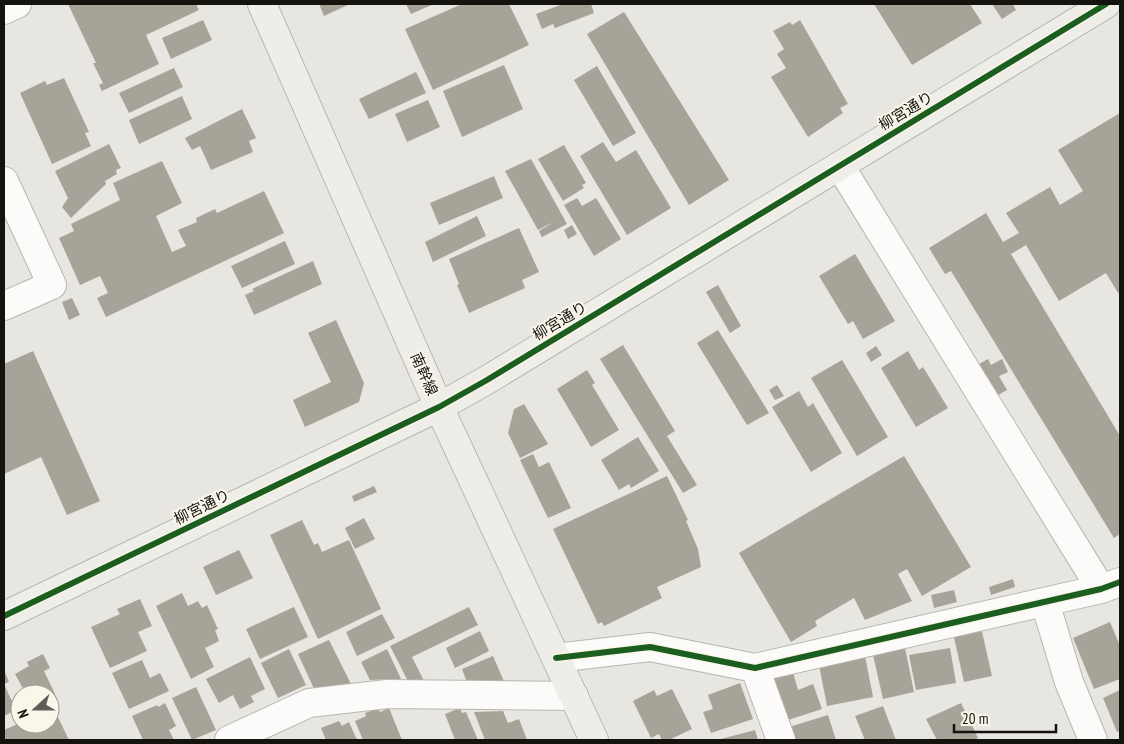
<svg xmlns="http://www.w3.org/2000/svg" width="1124" height="744" viewBox="0 0 1124 744" font-family="'PT Sans Narrow','Noto Sans JP',sans-serif">
  <style>
    .building { fill: #a7a398 }
    .lines { fill: none; stroke-linecap: round; stroke-linejoin: round }
    .street-casing { stroke: #b7b6b1; stroke-width: 30 }
    .secondary-casing { stroke: #b7b6b1; stroke-width: 30 }
    .street { stroke: #fcfbfa; stroke-width: 28 }
    .secondary { stroke: #eeede8; stroke-width: 28 }
    .cycleway-casing { stroke: #faf6e9; stroke-width: 9 }
    .cycleway { stroke: #1b5e20; stroke-width: 6 }
    .labels { text-anchor: middle; stroke-width: 4; stroke-linejoin: round; paint-order: stroke }
    .street-label { font-size: 15px; fill: #14130e; stroke: #faf6e9 }
  </style>
  <rect width="100%" height="100%" fill="#e8e6e0"/>
  <!-- building -->
  <path class="building" d="M68,4H196L199,10L146,35L159,64L102,91L99,85L103,83L93,63H96Z
    M319,4H350L324,16Z
    M406,4H434L411,14Z
    M462,4H509L529,45L433,90L405,29Z
    M563,4H591L594,13L555,28L553,24L542,29L536,14Z
    M874,4H970L982,23L912,65Z
    M992,4H1016L1013,5L1016,10L1002,19Z
    M624,12L729,180L689,205L587,34Z
    M203,20L212,40L171,59L162,38Z
    M800,20L848,104L840,108L843,113L808,137L771,77L786,68L777,54L784,49L773,31L790,22L792,25Z
    M504,65L523,109L462,137L443,91Z
    M597,66L636,133L613,146L574,80Z
    M174,68L183,87L129,113L119,93Z
    M416,72L426,93L369,119L359,99Z
    M64,78L89,132L85,133L91,146L52,164L20,93L45,81L47,85Z
    M182,96L192,119L139,144L129,120Z
    M428,100L440,127L407,142L395,114Z
    M242,109L256,138L249,141L253,152L211,170L200,146L192,150L185,138Z
    M1120,113V291L1118,293L1106,273L1059,301L1026,245L1011,254L1120,436V534L1114,538L951,271L945,274L929,248L986,213L1003,242L1019,233L1006,213L1050,187L1060,205L1083,191L1058,150Z
    M603,142L616,162L636,150L671,208L627,235L580,156Z
    M109,144L121,168L116,170L117,174L105,181L106,184L71,218L62,207L68,198L55,171Z
    M564,145L586,183L582,185L584,188L563,201L538,159Z
    M531,159L567,224L542,237L539,231L554,222L538,230L505,171Z
    M162,161L182,203L156,216L172,252L186,246L178,230L197,222L196,218L215,209L217,213L264,191L284,233L106,317L97,298L108,293L100,276L80,285L59,238L74,231L71,224L120,200L113,183Z
    M494,176L503,198L439,225L430,203Z
    M577,198L582,206L596,198L621,239L594,256L564,205Z
    M477,216L486,236L433,262L425,242Z
    M572,225L577,234L568,239L564,230Z
    M519,228L539,272L522,280L525,288L469,313L457,285L459,284L449,259Z
    M285,241L295,264L242,288L231,266Z
    M855,254L895,321L863,339L853,321L848,324L819,276Z
    M313,261L322,284L254,315L245,295L254,291L252,289Z
    M718,285L741,326L730,333L706,292Z
    M72,298L80,315L69,320L62,302Z
    M336,320L364,383L359,402L305,427L293,400L331,382L308,333Z
    M718,330L769,413L747,425L697,343Z
    M623,345L675,431L667,436L697,485L683,493L600,359Z
    M876,346L882,355L871,362L866,353Z
    M33,351L100,501L67,515L41,457L4,474V364Z
    M908,351L919,370L923,367L948,408L916,427L881,368Z
    M988,359L991,365L1002,359L1008,372L999,376L1007,390L998,395L979,364Z
    M842,360L888,437L857,456L811,378Z
    M587,370L595,383L592,385L619,430L591,447L557,389Z
    M777,385L784,396L775,400L769,390Z
    M799,391L808,407L813,403L842,453L811,472L772,407Z
    M524,404L548,444L520,458L508,433L514,409Z
    M638,437L659,471L631,488L629,484L619,490L601,460Z
    M533,454L539,467L549,462L571,508L548,518L520,460Z
    M904,456L971,567L922,596L907,569L898,574L912,601L865,620L854,598L815,621L817,626L791,642L739,553Z
    M667,476L688,520L686,521L698,549L701,567L657,587L662,598L604,626L602,622L598,624L553,529Z
    M374,486L377,492L354,502L352,496Z
    M364,518L375,539L355,549L345,528Z
    M302,520L314,545L318,543L322,552L349,540L381,609L318,639L270,535Z
    M239,550L253,578L216,595L203,567Z
    M1013,579L1015,587L991,595L989,587Z
    M954,590L957,602L934,608L931,595Z
    M182,593L188,606L198,601L202,608L207,605L218,629L215,630L219,641L205,648L214,667L191,679L156,606Z
    M140,599L152,626L138,632L147,651L110,668L91,627L120,614L117,609Z
    M294,607L308,637L260,659L246,629Z
    M469,607L478,625L412,657L426,685H410L390,646Z
    M382,614L395,638L357,656L346,632Z
    M1110,622L1120,646V679L1094,689L1073,638Z
    M981,627L992,676L964,682L953,633Z
    M480,631L489,651L455,668L446,648Z
    M329,640L354,690L316,693L298,654Z
    M905,648L914,692L883,699L873,655Z
    M950,648L956,683L916,690L909,655Z
    M289,649L306,685L278,698L261,663Z
    M387,649L401,679L370,680L361,662Z
    M43,654L50,668L44,671L55,694L50,697V694H26L15,674L29,666L27,662Z
    M493,656L506,686L468,685L462,669Z
    M865,656L873,697L827,706L819,665Z
    M250,657L265,689L251,696L254,702L240,709L233,695L219,703L206,679Z
    M142,660L150,678L160,673L169,691L129,709L112,673Z
    M792,669L798,690L813,684L822,709L782,722L767,677Z
    M4,670L9,682L4,684L16,710L4,716Z
    M740,683L753,719L711,733L703,712L713,709L708,695Z
    M196,687L216,730L192,740L172,698Z
    M672,689L692,729L669,740H662L659,734L651,738L633,701L654,690L657,696Z
    M1120,690V731L1117,732L1103,698Z
    M165,703L176,726L169,730L174,740H143L132,716L157,705L158,707Z
    M961,703L978,738L974,740H937L926,719Z
    M883,706L896,740H865L855,716Z
    M53,707L69,740H4V730L20,723V724H50V709Z
    M378,708L380,712L389,708L402,740H363L355,721L366,716L365,713Z
    M460,708L462,713L466,712L478,740H455L445,714Z
    M503,711L508,723L519,719L527,740H485L474,712Z
    M828,715L836,740H793L789,727Z
    M339,721L342,726L349,722L357,740H326L321,728Z
    M755,730L758,740H717Z"/>
  <g class="lines">
    <!-- street casing -->
    <g class="street-casing">
      <path id="street" d="M4,10L17,4
        M840,166L1101,589
        M4,181L52,285L4,306
        M1045,602L1069,682L1093,740
        M556,658L650,647L755,668L1101,589L1120,582
        M755,668L781,740
        M229,740L309,703L387,694L574,696"/>
    </g>
    <!-- secondary casing -->
    <g class="secondary-casing">
      <path id="secondary" d="M262,4L439,407L594,740
        M4,616L439,407L487,380L1106,4"/>
    </g>
    <!-- street -->
    <use href="#street" class="street"/>
    <!-- secondary -->
    <use href="#secondary" class="secondary"/>
    <!-- cycleway casing -->
    <g class="cycleway-casing">
      <path id="cycleway" d="M4,616L439,407L487,380L1106,4
        M556,658L650,647L755,668L1101,589L1120,582"/>
    </g>
    <!-- cycleway -->
    <use href="#cycleway" class="cycleway"/>
  </g>
  <g class="labels">
    <!-- street labels -->
    <g class="street-label">
      <text transform="translate(906 111) rotate(-31)" y="5">柳宮通り</text>
      <text transform="translate(560 321) rotate(-31)" y="5">柳宮通り</text>
      <text transform="translate(424 374) rotate(66)" y="5">南幹線</text>
      <text transform="translate(202 507) rotate(-26)" y="5">柳宮通り</text>
    </g>
  </g>
  <!-- border -->
  <rect width="1124" height="744" fill="none" stroke="#14130e" stroke-width="10"/>
  <!-- north arrow -->
  <g transform="translate(35 709) rotate(249)"><circle r="24" fill="#faf6e9" stroke="#9e9b91"/>
  <path d="M0-4L9 19L0 12L-9 19Z" fill="#5e5d58"/>
  <text y="-8" font-size="14" font-weight="bold" text-anchor="middle" fill="#14130e">N</text>
  </g>
  <!-- scale -->
  <path d="M954 724v8h102v-8" fill="none" stroke="#14130e" stroke-width="2.5"/>
  <text x="962" y="724" font-size="15" fill="#14130e" stroke="#faf6e9" stroke-width="4" paint-order="stroke">20 m</text>
</svg>
